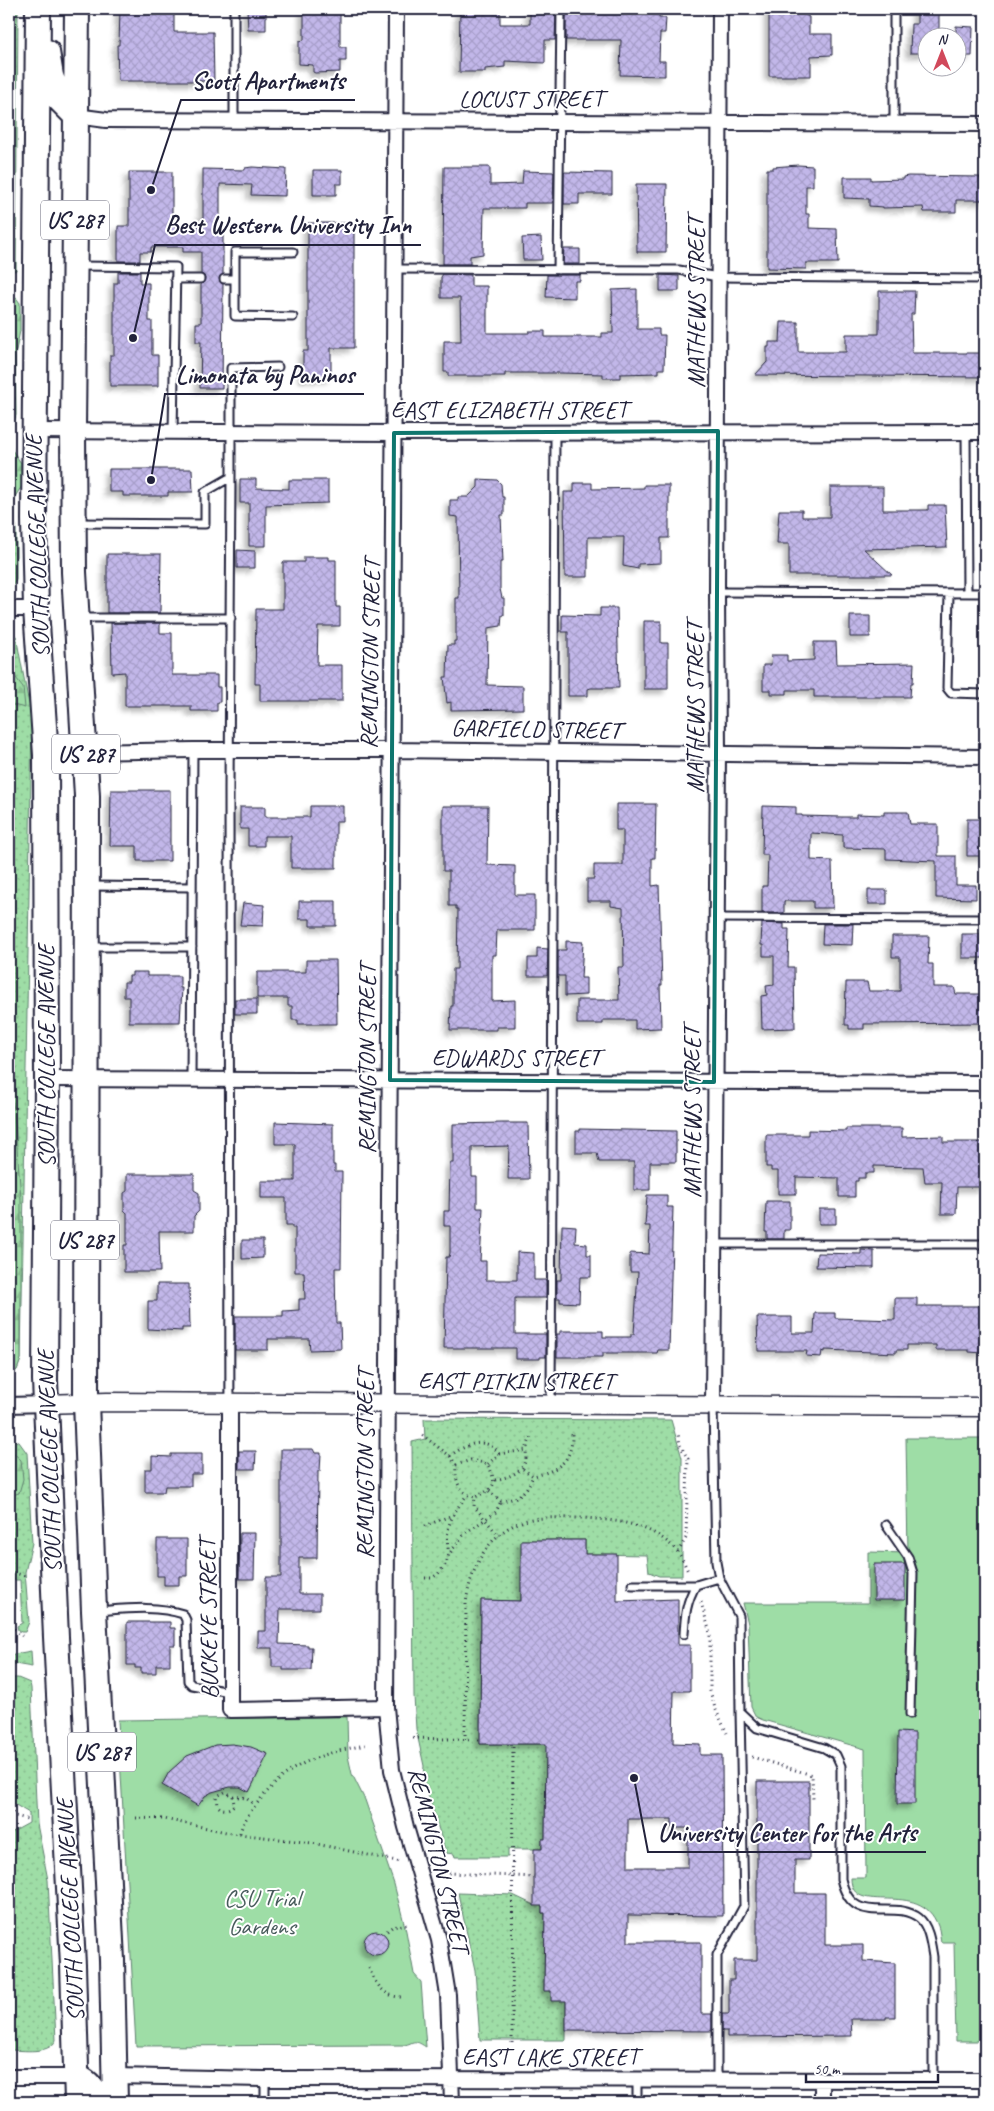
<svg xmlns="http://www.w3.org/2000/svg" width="994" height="2111" viewBox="0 0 994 2111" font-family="Caveat,sans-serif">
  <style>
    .grass { fill: url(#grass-dots); stroke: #608070 }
    .forest { fill: url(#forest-firs); stroke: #608070 }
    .park { fill: #9edda6; stroke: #608070 }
    .building { fill: url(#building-cross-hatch); stroke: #22223b; fill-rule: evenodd; filter: url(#shadow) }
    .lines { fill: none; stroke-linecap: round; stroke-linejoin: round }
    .service-casing { stroke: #22223b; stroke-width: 11 }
    .minor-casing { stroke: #22223b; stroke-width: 18 }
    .tertiary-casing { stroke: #22223b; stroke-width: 21 }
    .trunk-casing { stroke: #22223b; stroke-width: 28 }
    .path { stroke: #22223b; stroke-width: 3; stroke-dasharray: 1 4; stroke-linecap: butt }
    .service { stroke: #fff; stroke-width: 7 }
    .minor { stroke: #fff; stroke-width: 14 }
    .tertiary { stroke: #fff; stroke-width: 18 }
    .trunk { stroke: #fff; stroke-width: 24 }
    .marked { fill: none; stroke: #0f766e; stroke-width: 4; stroke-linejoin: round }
    .labels { text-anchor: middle; stroke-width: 4; stroke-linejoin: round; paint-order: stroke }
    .shield { fill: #fff; stroke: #646476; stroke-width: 1 }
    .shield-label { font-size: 22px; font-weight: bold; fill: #22223b }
    .street-label { font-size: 24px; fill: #22223b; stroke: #fff }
    .park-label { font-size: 24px; fill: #475a5b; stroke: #fff }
    .leader { fill: none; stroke: #22223b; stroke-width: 2 }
    .callout-dot { fill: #22223b; stroke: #fff; stroke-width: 2 }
    .callout-label { font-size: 25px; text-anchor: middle; font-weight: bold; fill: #22223b; stroke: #fff; stroke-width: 4; stroke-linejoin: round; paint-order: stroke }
  </style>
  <defs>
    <pattern id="grass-dots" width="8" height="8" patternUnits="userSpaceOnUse" patternTransform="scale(1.25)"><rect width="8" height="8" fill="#9edda6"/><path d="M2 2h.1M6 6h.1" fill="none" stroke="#88bd90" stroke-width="1.8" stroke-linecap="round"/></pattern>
    <pattern id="forest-firs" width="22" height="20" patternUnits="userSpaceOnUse" patternTransform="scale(1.25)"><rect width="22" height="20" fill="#9edda6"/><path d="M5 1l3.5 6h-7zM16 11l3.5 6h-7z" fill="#88bd90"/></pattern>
    <pattern id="building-cross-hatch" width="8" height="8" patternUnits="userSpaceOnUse" patternTransform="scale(1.25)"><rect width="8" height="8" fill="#c2b7e9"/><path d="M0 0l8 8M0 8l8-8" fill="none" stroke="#a69dc9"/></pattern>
    <filter id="shadow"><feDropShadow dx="-4.5" dy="4.5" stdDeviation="2.5" flood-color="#0004"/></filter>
  </defs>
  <rect width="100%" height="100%" fill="#fff"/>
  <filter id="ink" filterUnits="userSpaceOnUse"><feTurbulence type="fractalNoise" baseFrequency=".02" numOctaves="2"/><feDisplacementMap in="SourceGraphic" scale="10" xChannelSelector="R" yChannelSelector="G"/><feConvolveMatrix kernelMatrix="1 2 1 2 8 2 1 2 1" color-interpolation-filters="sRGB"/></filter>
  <g filter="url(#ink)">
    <!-- grass -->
    <path class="grass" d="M9,9H18L16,270L9,274Z
      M9,525H16V580L9,592Z
      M9,631L16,636L32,720L21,1359L17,1370L9,1376Z
      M424,1419L671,1420L682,1458V1576H659L649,1572L647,1555L585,1554V1540H522L521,1601L481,1600L480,1744H548L546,1760L545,1839H542V1849H508V1857H455L454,1854L446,1853L423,1778L424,1766L416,1729L414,1696L412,1442L425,1439Z
      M9,1439L19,1442L27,1453L32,1543L25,1572L29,1622L25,1632H21L18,1630L17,1626L22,1623L20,1580H9Z
      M31,1651L32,1667L9,1663V1655Z
      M9,1678H18L30,1683L31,1688L37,1824L48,1880L56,2040C49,2055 23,2050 9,2050V1834L29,1823V1813L9,1801Z
      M458,1893L513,1895L534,1905L542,1906V1913H545L544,1990L551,1991L566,2001V2040H480L475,1970Z"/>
    <!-- forest -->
    <path class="forest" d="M14,295L20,303V331L15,355L16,415L10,435L12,450L21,463L22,486L14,498L9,500V297Z
      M9,669L23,687L25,708L13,705L9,698Z
      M9,1085L14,1109L21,1198V1359L17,1370L9,1376L13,1236L9,1209Z
      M9,1449L21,1460L23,1479L19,1493L9,1496Z"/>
    <!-- park -->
    <path class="park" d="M906,1438H985V2041H956L954,1942H941C940,1937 940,1931 938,1926C920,1876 851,1920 851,1878H866L865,1749L763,1720L756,1717L751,1707L748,1624L743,1603H868V1552L908,1553Z
      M347,1717L348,1756L352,1774L365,1800L394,1884L406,1931L414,1974L421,1982L426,2047C412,2038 415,2043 404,2045L136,2046L118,1720Z"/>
    <!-- building -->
    <path class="building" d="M120,9H174V32H213L214,81H118L117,45H119Z
      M247,9H266V30H248Z
      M304,9H340V47H346V61H340V72L315,73L313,72V65L299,64V41L304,40Z
      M460,9H500V24H530V9H556L555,40H545V63L505,61V67L485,69V72H459Z
      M566,9L659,11V18H666L665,33H660L659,61H665V76L620,75L621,40H566Z
      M769,9H804V14L809,17V34H832V55L811,56V76H769Z
      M917,9H939V38H926V53H910L911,24H917Z
      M956,26L973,27L972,56H956Z
      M798,165L813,166V186H806V214H809V228L837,229L838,263H806V269L767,268V169H773V167Z
      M252,167L286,169L285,196L251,195L252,185L220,184V224H223V274L219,279L223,284L222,388H200L201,342H196V323H201V284L205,279L204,276L201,274V252H183V247H151V252H140V261H118V226H129V172H172V226H203V169L245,170V168Z
      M444,167H490V185L522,184L523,171L554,172L553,203H525V208H484L483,254L470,256V264H443Z
      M313,170H342V184H336V195H313Z
      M564,172L612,173V194H579V204H564Z
      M908,176L980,177V179H985V200H956V212H924L923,207L883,208V207L869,206V199L844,198V177H871V180L903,179V177Z
      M636,184H667L666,252H637Z
      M308,223H354V348H331V378H303V351H308Z
      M541,237L542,260H523L522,238Z
      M564,249H580V264H563Z
      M118,272H140V283H149V321H152V355H158V386H110V355H114V283H118Z
      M443,274L471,275V286H487V333H529V331H545V337H602V333H613L612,290L637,289V329H659V335H665L664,369H659V373L620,374V378H603V374L560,373H505V376H448V372H444V341H461L460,298H441V277Z
      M547,275H580V281H575V298L546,297Z
      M660,275L679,276V291H660Z
      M879,291H915L914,314H911L912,353H985V377L755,375L767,362V347H769V342H780L781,322H798V352H846V334H879Z
      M109,469H192L193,492H168V496H123V492H109Z
      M240,479H256V488L289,489V480H328V503L266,505V546H249V503H240Z
      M478,479L497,480L501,484L502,497H504V515H501L503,562H500V589L502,598H504V615H502L501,626L488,628L487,685L523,686V709L451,710V702L447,703L444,677H447L448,645H454V641H456V598H459L458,517L450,516V500H458V497H468L478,487Z
      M574,483H592V489L644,488V485H669V538H661V563L638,564V569L623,566L624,537H588V577H565L564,492H574Z
      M830,487H883V510H928V505H945L947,547L864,549L892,575H789V544H777L779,510H802V517H830Z
      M237,550L255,551V568H237Z
      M107,554H161L160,613H107Z
      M304,557H329V560H336V607H340V626H318L317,665H342V701H260V684H255L256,609H283V562H304Z
      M600,608H617L619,688H591L588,689V696H568V632H562V615L600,616Z
      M850,616H870V637H850Z
      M644,621H661V643H668V689H644Z
      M111,623H160V633H172V675H217V687H220V702H217V711H191V706H125V672L112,673Z
      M814,642H836L837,664L914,663L913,683H911L910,697H814V690H787V694H771V690H763V665H771L772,655H787V661L814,660Z
      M111,790H170V861H137V846H110Z
      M616,804H656L655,858H652V886L659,885L662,985H660L661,1028L635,1029V1020H603V1024H577V1000H619L618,967H624L623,908L611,906V901H587V879H594V865H623V830H616Z
      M310,806H343V821H336V868H291V836H264V846H248V829H240V807H265V817H310Z
      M443,806H488L487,865L515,866V895H535V930H497L496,955H492V1001L515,1000V1027H497V1030H450L451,1006H453V969H457L458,909H456V906H449V871H443Z
      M763,806L796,807V815H802V816L842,817H856V814L884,815V812H908L910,824H938V856H956V885H976V899L936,898V861L886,859V849L843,848V835L811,833V860L832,861L833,908H813V901H784V913H762V886H767L768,855H762Z
      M967,819H985V856H967Z
      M868,890H887V904H868Z
      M299,901H336V926H310V919H299Z
      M243,903L264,905L263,926L240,925Z
      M762,923L784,924V929H789L788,967H794L795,1028L762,1029L761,996L767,995L766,986L774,985V956H763V945H761Z
      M823,924H853L852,945L822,944Z
      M962,934H985V958H962Z
      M892,936H929L928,964H933V987H954L956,994H985V1023L864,1024V1029H849V1025H845L846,982H867L869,991H900V957H892Z
      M566,941L583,942L581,978H586V995L565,996V976H558V950H566Z
      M537,948L548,949L547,976H528V958H537Z
      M306,960H336L337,1024H298V1020H292V1006H288V998H257V972H306Z
      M132,972H147V976H180V988H182L180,1022H129V997H124V982H129V976H132Z
      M235,999H257V1014H235Z
      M275,1122L333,1124V1165H335V1172H342L341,1268H335L336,1323H340L341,1349L310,1350L309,1339H268V1350H235V1316H283V1311L299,1310V1299H305L304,1272H295V1228H292V1225H286V1198H261V1181H295V1144H275Z
      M502,1123H528L529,1179H508L509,1146L472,1147V1177H477V1208H483L480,1261H486V1280H517V1252L534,1253V1280H546V1298H515V1334H546V1357H540V1359H516V1348H444L446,1257H449L450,1253V1226H444V1211H449L450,1163H453V1124Z
      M846,1128H902V1137L943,1136V1142H985V1187H957L956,1214H941L942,1182H925L923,1167L874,1166V1173H865V1178H858V1181H855V1197H839V1178L796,1177V1194H778V1171H771V1167H766V1135H808V1130L846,1131Z
      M580,1129L676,1131V1162H650V1190H634V1162H599L597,1153H576V1131H580Z
      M127,1174H194V1190L199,1193V1211L194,1216V1231H159L160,1272H124V1245H127V1213L124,1210V1193L127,1191Z
      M647,1195H667V1207H673L669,1350H658L657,1353H603V1357H557V1334H560V1331H603V1337H631V1334H634L638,1272H630V1253L649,1254L650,1226H645Z
      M766,1201H790V1230H784V1239H767V1232H765Z
      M819,1209H836V1224H819Z
      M562,1225L576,1226L575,1243L587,1244V1255H591V1277H580L579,1303L560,1302V1298H557V1280H561Z
      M242,1240H263V1258L242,1259Z
      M861,1250L874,1251V1268L816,1267L817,1253L861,1254Z
      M157,1284H189L190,1328H182V1331L148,1329V1301H157Z
      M895,1298H917V1306H985V1348L983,1347V1353L969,1352V1350H936V1345H907V1350H896V1353L825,1350V1352L822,1351L821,1357L806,1356L807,1351H758L757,1317H792V1333H814L815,1313H835V1318L895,1320Z
      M281,1449H313L315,1453H321L320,1471H318L317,1558H299V1594H320V1609H280L279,1644L308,1645V1647H312L311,1670H283V1667H272V1648H258V1631H266V1577H281Z
      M239,1451H256L255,1469H239Z
      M171,1454H202V1474H191V1486H165L164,1492H145V1469H152V1456L171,1457Z
      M240,1533H255L254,1579H239Z
      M157,1539H187V1576H179V1585H164V1576H157Z
      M521,1540H585V1554H617V1601L678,1599V1645H690V1691H674L673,1743L700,1744V1755H722L723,1916L628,1915V1942H701V2014H712V2031L566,2030V2001H551V1991H544L545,1913H542V1906H534V1849H542V1839H545L546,1744H480L481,1600L521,1601ZM628,1819H672V1828H688V1867H628Z
      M874,1564H905V1600H874Z
      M127,1622H170V1628H175V1645H170V1665H156V1673H141V1668H135V1665H127Z
      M898,1732L915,1733V1804H897Z
      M232,1744L251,1747L268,1754L249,1792L240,1787H230L212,1792L205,1796L198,1806L162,1785L169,1772L187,1756L215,1745Z
      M757,1781H809V1860H795V1893H825V1945H863V1961L895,1963V2017H886V2019H851L852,2036L727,2037V2031H722V2014H729V1980H734V1960H757Z
      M364 1943a12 12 0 1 1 24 0a12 12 0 1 1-24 0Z"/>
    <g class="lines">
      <!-- service casing -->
      <g class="service-casing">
        <path id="service" d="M234,9V120
          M894,124V9
          M293,252H235V316L293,317
          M78,266L176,267L173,431
          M395,269L679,270L718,277L985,279
          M558,270L561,9
          M175,279H200
          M224,279H235
          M966,432L967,593
          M76,523L205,524V492L231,477V368L278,367
          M717,592L985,593
          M949,593L947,688L951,693L985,694
          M80,618H231
          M90,886L192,887
          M716,918L985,919
          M90,947H192
          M191,1079L193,750
          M714,1244H985
          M230,1401C228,1197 228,993 229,788C229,684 231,581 231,477
          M551,1404L555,432
          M713,1406L716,1562L719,1578L739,1616L740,1712L757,1728L824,1748L836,1755L841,1766V1879C853,1930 892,1897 919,1918C929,1926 931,1945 933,1957V2080
          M886,1525L908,1557L913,1573L910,1714
          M632,1585H696L719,1578
          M98,1611C125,1609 157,1605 183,1614L186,1620L188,1681L192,1685L230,1692
          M684,1634C685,1616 686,1602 696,1585
          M265,2079V2102
          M637,2079V2102
          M717,2080V1955L744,1906L740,1712"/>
      </g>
      <!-- minor casing -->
      <g class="minor-casing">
        <path id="minor" d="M396,9L386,1707L392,1770L406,1827L439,1940L448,1995L452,2102
          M76,116L106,120L985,124
          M34,431L394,433L985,432
          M9,609H36
          M86,752L193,750H391L985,757
          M47,1079L985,1083
          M230,1403V1710L386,1707
          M9,1405L46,1404
          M713,1406L718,754L717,592L720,9
          M115,2076L265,2079L985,2080
          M9,2077H77
          M822,2102V2080"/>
      </g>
      <!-- tertiary casing -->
      <g class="tertiary-casing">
        <path id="tertiary" d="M46,1404L107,1402L985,1407"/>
      </g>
      <!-- trunk casing -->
      <g class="trunk-casing">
        <path id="trunk" d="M38,9L34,520L36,609L46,755L47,1079L45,1380L56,1637L73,1965L77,2102
          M77,9L73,431L74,572L87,796L86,1402L94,1611L112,1960L115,2102
          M47,52L51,76L59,99L76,116
          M77,2077C89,2082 95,2089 97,2102"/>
      </g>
      <!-- path -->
      <path class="path" d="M9,399L16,398
        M422,1435L450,1456L456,1465C455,1480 458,1493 475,1497L474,1506L499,1536
        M499,1454L526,1450L532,1434
        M450,1456C463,1446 487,1434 499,1454L488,1464
        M456,1465L471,1460L488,1464C498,1486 495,1488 475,1497
        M523,1469L533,1476C558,1471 573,1461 572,1434
        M495,1480C513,1476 528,1471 526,1450
        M489,1491L501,1501C518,1499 526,1493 533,1476
        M425,1526L450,1516
        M678,1552L686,1538L688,1459L680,1445L678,1433
        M449,1554C444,1527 451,1516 467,1495
        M9,1571L28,1577
        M425,1578H432L438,1574L446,1564L449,1554L465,1533L496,1512L501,1501
        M701,1602L710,1633V1691L715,1708L727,1733
        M9,1629H14L22,1636
        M413,1738L480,1740
        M465,1740L466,1603C471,1565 491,1527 532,1519C548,1517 565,1518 582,1518C616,1520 651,1523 676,1550C682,1556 685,1566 689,1573
        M752,1757L812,1775L813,1799
        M233,1796L234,1805C229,1810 223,1811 218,1806L217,1796L225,1792L233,1796L246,1798L255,1805
        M9,1809L15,1816L27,1819
        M136,1818L164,1819L231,1833L312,1843L401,1862
        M240,1833C243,1821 251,1811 259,1801C291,1762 317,1755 365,1745
        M434,1870L448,1873L534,1877
        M387,1931L392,1927L409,1924
        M369,1968C375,1983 384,1998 403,1997
        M512,2043L513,1744"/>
      <!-- service -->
      <use href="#service" class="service"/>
      <!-- minor -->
      <use href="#minor" class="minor"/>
      <!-- tertiary -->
      <use href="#tertiary" class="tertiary"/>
      <!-- trunk -->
      <use href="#trunk" class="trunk"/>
    </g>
  </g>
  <!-- marked area -->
  <path class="marked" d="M718,431L714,1082L390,1080L394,433Z"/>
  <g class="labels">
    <!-- shield labels -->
    <g class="shield">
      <rect x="41" y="200.5" width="68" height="39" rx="4"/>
      <rect x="52" y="734.5" width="68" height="39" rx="4"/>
      <rect x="51" y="1220.5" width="68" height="39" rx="4"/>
      <rect x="68" y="1732.5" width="68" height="39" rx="4"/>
    </g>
    <g class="shield-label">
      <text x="75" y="228">US 287</text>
      <text x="86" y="762">US 287</text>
      <text x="85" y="1248">US 287</text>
      <text x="102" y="1760">US 287</text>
    </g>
    <!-- street labels -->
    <g class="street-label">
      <text x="531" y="107">LOCUST STREET</text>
      <text transform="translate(696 302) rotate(-90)" y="8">MATHEWS STREET</text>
      <text x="509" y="418">EAST ELIZABETH STREET</text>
      <text transform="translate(37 546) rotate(-92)" y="8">SOUTH COLLEGE AVENUE</text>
      <text transform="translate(370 654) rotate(-89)" y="8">REMINGTON STREET</text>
      <text transform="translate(695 707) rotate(-90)" y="8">MATHEWS STREET</text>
      <text transform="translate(536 729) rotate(1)" y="8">GARFIELD STREET</text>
      <text transform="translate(46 1056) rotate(-90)" y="8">SOUTH COLLEGE AVENUE</text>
      <text x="516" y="1066">EDWARDS STREET</text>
      <text transform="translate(367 1059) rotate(-90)" y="8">REMINGTON STREET</text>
      <text transform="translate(692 1112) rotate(-90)" y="8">MATHEWS STREET</text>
      <text x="516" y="1389">EAST PITKIN STREET</text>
      <text transform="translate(49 1461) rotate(-92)" y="8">SOUTH COLLEGE AVENUE</text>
      <text transform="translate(365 1464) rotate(-90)" y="8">REMINGTON STREET</text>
      <text transform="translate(208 1619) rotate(-91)" y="8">BUCKEYE STREET</text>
      <text transform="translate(439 1860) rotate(76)" y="8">REMINGTON STREET</text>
      <text transform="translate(70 1910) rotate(-93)" y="8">SOUTH COLLEGE AVENUE</text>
      <text x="550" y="2065">EAST LAKE STREET</text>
    </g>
    <!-- park labels -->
    <g class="park-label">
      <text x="262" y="1906">CSU Trial<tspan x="262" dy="28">Gardens</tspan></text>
    </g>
  </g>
  <!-- callouts -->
  <path class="leader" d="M151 190L181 100H355M133 338L155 245H421M151 480L165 394H364M634 1778L648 1852H926"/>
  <g class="callout-dot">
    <circle cx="151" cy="190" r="5"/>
    <circle cx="133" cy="338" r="5"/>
    <circle cx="151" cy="480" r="5"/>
    <circle cx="634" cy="1778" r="5"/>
  </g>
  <g class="callout-label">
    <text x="268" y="89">Scott Apartments</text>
    <text x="288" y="233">Best Western University Inn</text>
    <text x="265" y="383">Limonata by Paninos</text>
    <text x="787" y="1841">University Center for the Arts</text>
  </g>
  <!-- margin -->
  <rect width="994" height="2111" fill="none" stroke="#fff" stroke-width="30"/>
  <rect x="15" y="15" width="964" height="2081" fill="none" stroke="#22223b" stroke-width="2" filter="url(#ink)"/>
  <!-- north arrow -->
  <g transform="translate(942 52)"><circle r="24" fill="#ffffff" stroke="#a7a7b1"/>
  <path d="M0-4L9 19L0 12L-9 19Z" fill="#d1495b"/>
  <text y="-8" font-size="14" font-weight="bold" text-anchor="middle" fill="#22223b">N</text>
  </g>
  <!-- scale -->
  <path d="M806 2074v8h132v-8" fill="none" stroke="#22223b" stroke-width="2.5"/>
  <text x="814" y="2074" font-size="15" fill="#22223b" stroke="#ffffff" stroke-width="4" paint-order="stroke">50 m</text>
</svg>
